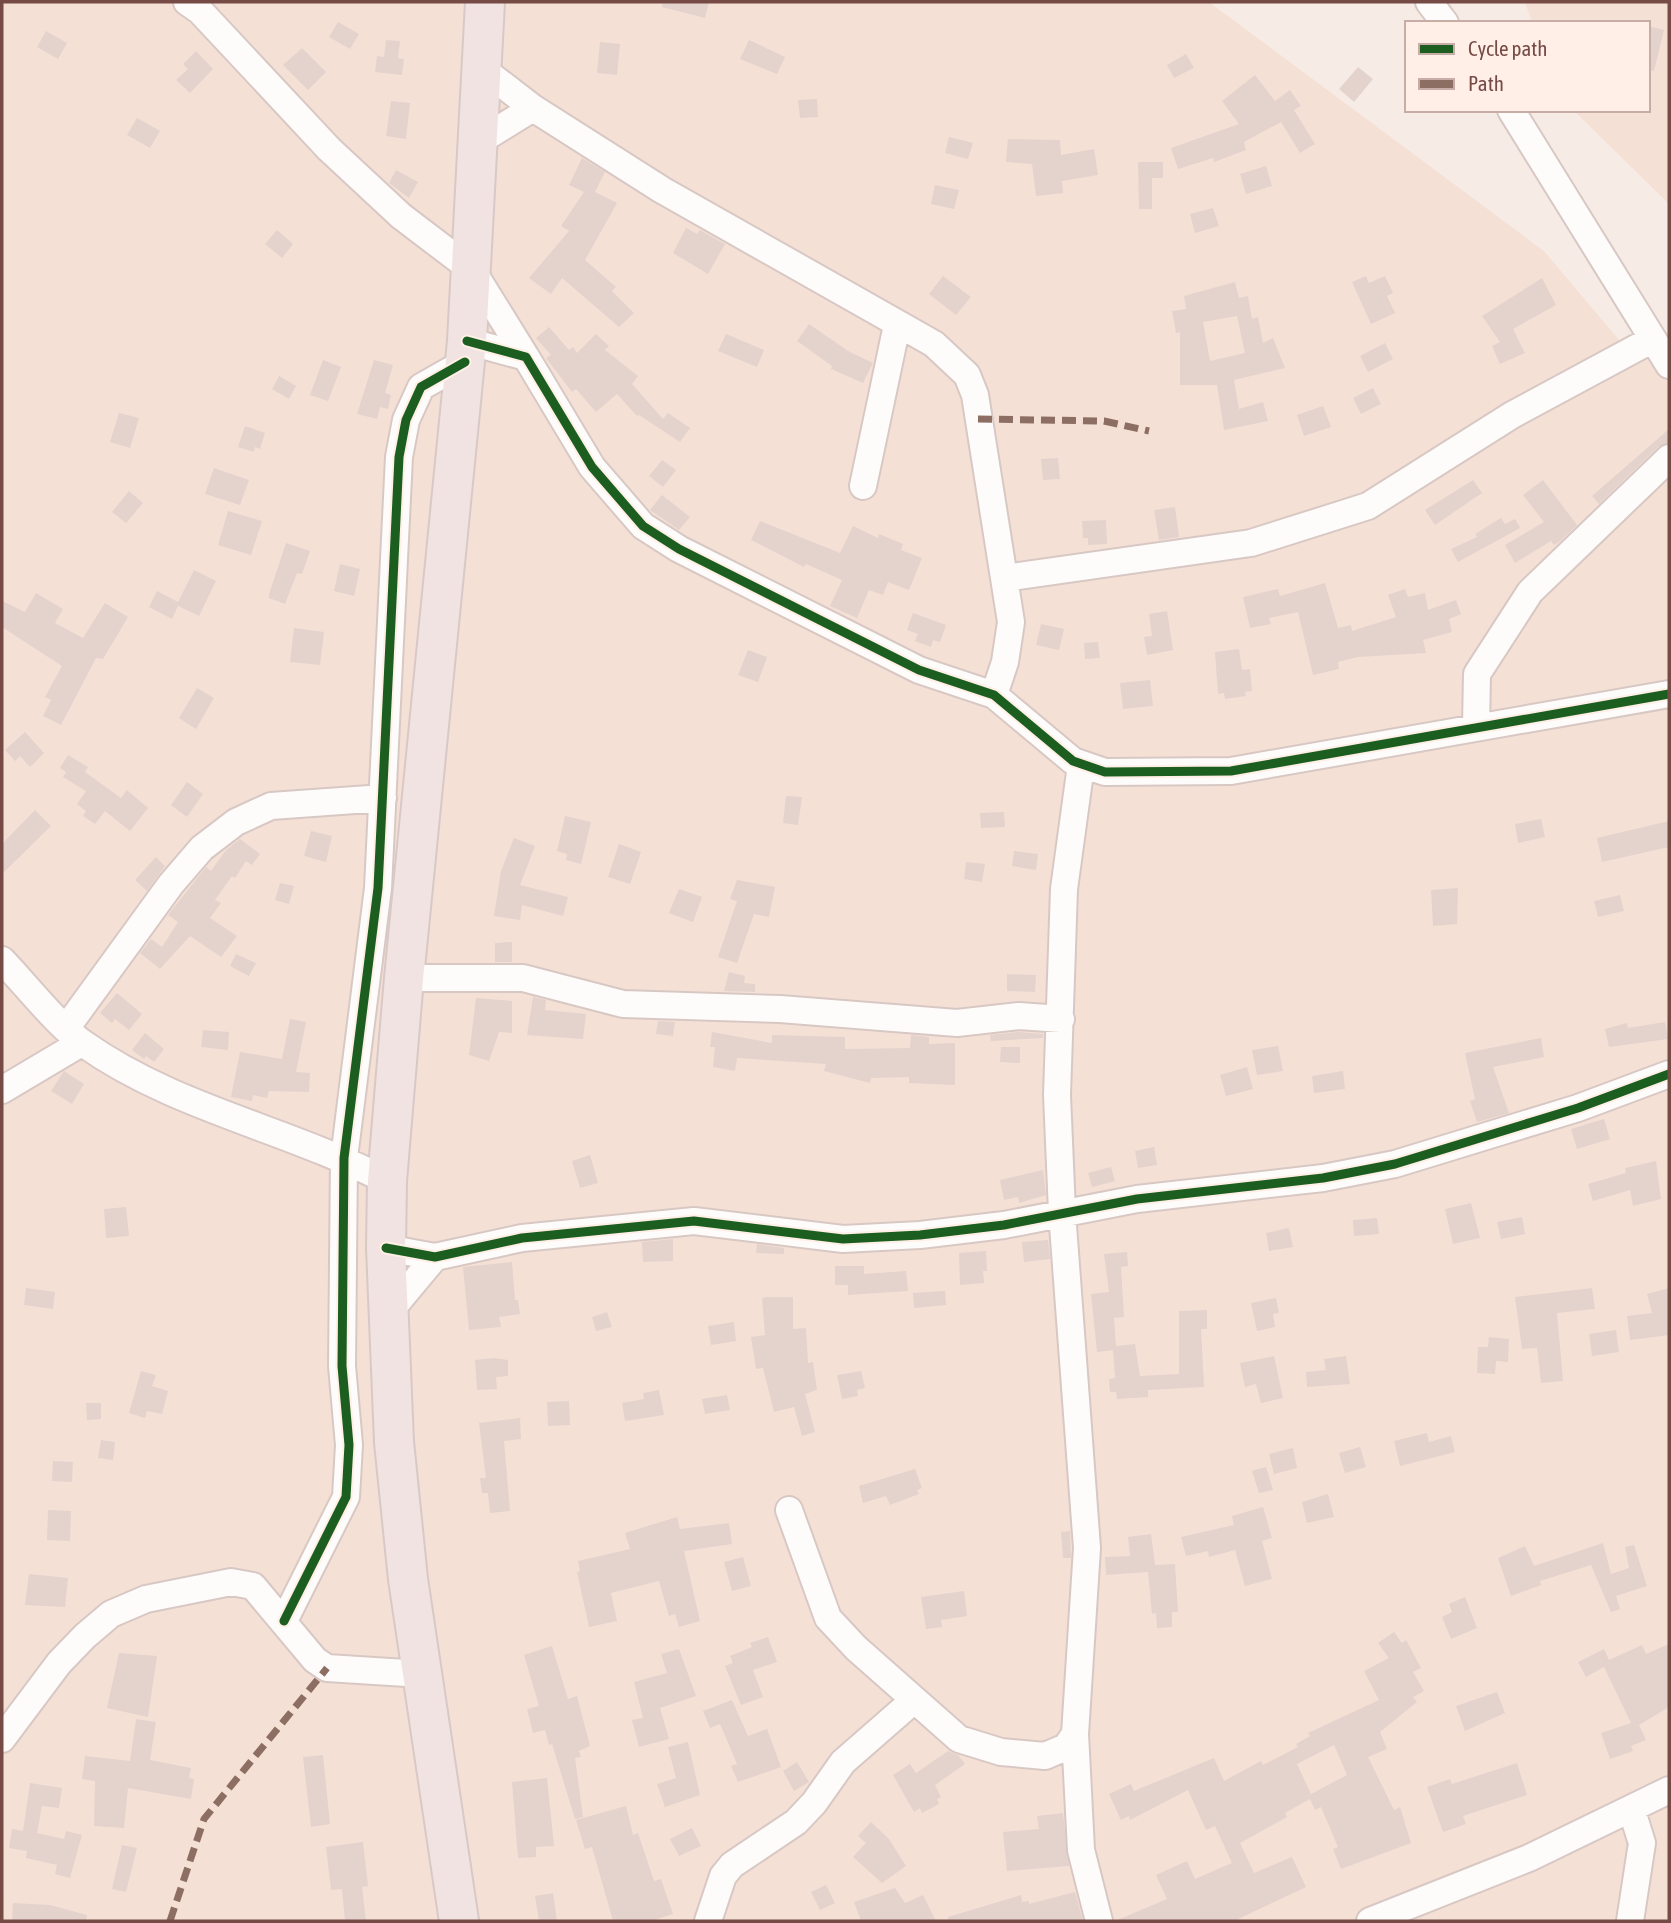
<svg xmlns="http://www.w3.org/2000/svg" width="1671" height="1923" viewBox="0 0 1671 1923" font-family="'Asap Condensed',sans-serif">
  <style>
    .residential { fill: #f5e0d6 }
    .building { fill: #e4d2cd; fill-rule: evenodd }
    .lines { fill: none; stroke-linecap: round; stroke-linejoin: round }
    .minor-casing { stroke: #d8c8c4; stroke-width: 30 }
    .highway-casing { stroke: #d8c9c6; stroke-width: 42 }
    .minor { stroke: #fefcfb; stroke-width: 26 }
    .highway { stroke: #f1e3e2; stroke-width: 38 }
    .quiet { stroke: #8d6e63; stroke-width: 7; stroke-dasharray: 14 7; stroke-linecap: butt }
    .cycleway-casing { stroke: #ffefe6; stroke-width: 13 }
    .cycleway { stroke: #1b5e20; stroke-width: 9 }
  </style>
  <rect width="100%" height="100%" fill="#f7ece5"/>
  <!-- residential -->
  <path class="residential" d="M2,2H1209L1544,251L1620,341L1669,332V1921H2Z
    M1525,2H1669V204L1573,110H1648V23H1532Z"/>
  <!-- building -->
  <path class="building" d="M663,2H709L705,18L662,7Z
    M338,22L359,34L350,49L329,37Z
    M1648,26L1664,30L1654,71L1648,70Z
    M46,31L67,43L58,59L37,47Z
    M386,40L400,41L398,58L404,59L402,75L375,72L377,56L384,57Z
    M749,40L785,57L777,74L740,59Z
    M600,42L620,44L617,75L597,73Z
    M302,48L326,72L308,90L283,65Z
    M196,51L213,69L190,93L176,80L188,69L183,64Z
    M1186,54L1194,68L1174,78L1167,65Z
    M1358,67L1373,79L1354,102L1339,89Z
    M1255,75L1275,101L1290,90L1301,106L1294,110L1315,144L1300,153L1281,122L1244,142L1246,150L1214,162L1213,158L1178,169L1171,148L1239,124L1222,101Z
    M817,99L818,117L800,118L798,100Z
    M391,101L410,103L406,139L386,136Z
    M137,118L160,131L150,148L127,135Z
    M949,137L973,143L968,159L945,153Z
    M1008,139L1060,140L1061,155L1094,149L1098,175L1062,181L1063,193L1036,196L1032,164L1006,162Z
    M582,158L605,172L595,192L617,203L585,260L616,287L612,291L634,313L619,327L562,278L551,294L529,278L569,231L561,226L584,192L569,185Z
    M1138,162H1163V178H1152V209H1139Z
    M1266,166L1272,186L1246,194L1240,174Z
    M396,170L418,182L409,198L389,183Z
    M935,185L959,190L954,209L931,204Z
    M1213,208L1219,226L1195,233L1190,214Z
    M686,228L697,234L700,230L725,244L708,274L673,253Z
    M277,230L293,244L282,258L265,244Z
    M943,276L971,297L956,315L929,294Z
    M1366,276L1369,283L1385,276L1393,293L1387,296L1395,313L1371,324L1352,282Z
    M1542,278L1556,305L1513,329L1525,353L1500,364L1492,346L1500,342L1482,316Z
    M1235,282L1239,298L1248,296L1252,319L1258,317L1263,343L1273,338L1285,368L1234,380L1239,409L1263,402L1268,421L1224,430L1217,385H1180V332L1176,333L1172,311L1186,309L1184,296ZM1237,316L1245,353L1210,361L1203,322Z
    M809,324L848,351L873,363L863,383L831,369L832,366L797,341Z
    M549,327L569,350L573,347L577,353L596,334L609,346L605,350L638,376L632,384L663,419L668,413L690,428L680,442L639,415L637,416L617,394L596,412L576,389L572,392L546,358L551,355L536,338Z
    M726,334L764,350L757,367L718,351Z
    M1385,343L1393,359L1368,372L1360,356Z
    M323,360L341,367L328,401L310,395Z
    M374,360L393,365L385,393L391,395L388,409L380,407L377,419L357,414Z
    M279,376L296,386L289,399L272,389Z
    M1373,388L1381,404L1361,414L1353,398Z
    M1323,406L1331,427L1304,436L1297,415Z
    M119,413L139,418L130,448L110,442Z
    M245,426L265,433L260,449L255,447L254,452L238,447Z
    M1669,429V443L1658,447L1599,504L1592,496Z
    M1058,458L1060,479L1043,480L1041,459Z
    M662,460L676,470L663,487L649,476Z
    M214,468L249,480L240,505L205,494Z
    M1473,480L1482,493L1435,525L1425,510Z
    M1543,480L1577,525L1559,542L1554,545L1551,541L1515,563L1505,545L1544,522L1523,495Z
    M129,491L143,503L126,523L112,512Z
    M662,495L690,517L679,530L650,510Z
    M1175,507L1179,537L1159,540L1154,510Z
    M228,511L262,521L251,555L218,545Z
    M1501,518L1505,524L1515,519L1520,528L1458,562L1451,549L1477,537L1475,534Z
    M1106,520L1107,544L1088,545V538H1083L1082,521Z
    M760,521L840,553L853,526L878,538L879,534L903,544L901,550L922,558L909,590L888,582L883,595L869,590L857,618L830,606L842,580L806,564L804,567L751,540Z
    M286,543L310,551L302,574L297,573L285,604L269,598V594Z
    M340,564L360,569L354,596L334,591Z
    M194,570L216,581L199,616L178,606L172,619L149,607L157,591L178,602Z
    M1325,583L1338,628L1351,625L1352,631L1396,617L1388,595L1405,589L1408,597L1425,593L1428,610L1456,600L1461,614L1449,619L1452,632L1423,640L1426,653L1358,657L1338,662L1339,669L1313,675L1298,612L1269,618L1271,624L1250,628L1243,597L1278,589L1280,596Z
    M36,593L63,609L55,623L83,638L105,603L128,617L103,659L96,658L61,725L43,716L51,700L45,697L62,666L2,627V601L25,612Z
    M1167,611L1173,650L1147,655L1144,637L1152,636L1149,614Z
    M913,613L946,625L940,642L933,640L931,647L915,641L918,634L907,630Z
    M1041,624L1064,629L1059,650L1036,645Z
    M294,628L324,632L320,665L290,662Z
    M1098,642L1100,658L1085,659L1084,643Z
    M1239,649L1242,670L1250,669L1252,691L1245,692L1246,696L1225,699L1224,693L1218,694L1215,652Z
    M748,650L767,657L758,682L738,675Z
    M1150,680L1153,706L1123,709L1120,683Z
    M197,688L214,698L196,729L179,718Z
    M25,732L44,753L30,767L20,756L15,761L5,750Z
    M68,755L88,767L85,772L121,798L127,790L148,808L130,831L105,811L95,824L83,816L86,811L77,804L86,791L63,777L66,772L60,768Z
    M187,782L203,794L187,817L171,805Z
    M786,796L802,797L798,825L783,823Z
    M35,810L51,826L2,874V844Z
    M1004,812L1005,827L981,828L980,813Z
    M565,816L591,822L581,864L566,860L567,854L557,851Z
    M1541,819L1545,837L1518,843L1515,824Z
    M1669,821V847L1602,862L1597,838Z
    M311,831L332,836L326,862L304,856Z
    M514,838L535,846L520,885L568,897L563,916L522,905L520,920L494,916L501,871Z
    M240,839L260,854L252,865L246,861L235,878L232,876L215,900L221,903L210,918L237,936L221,957L190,936L160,969L140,953L151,939L162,947L178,922L168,915L206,867L211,871L226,850Z
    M619,844L641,852L630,884L608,877Z
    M1014,851L1038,854L1036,870L1012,866Z
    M156,857L165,866L147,891L135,880Z
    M966,862L985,864L982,882L964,879Z
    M737,880L775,887L769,917L754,914L737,963L718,957L737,901L730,899Z
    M280,883L294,886L289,904L275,900Z
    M1458,888L1457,924L1433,926L1431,890Z
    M679,889L702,897L693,922L669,913Z
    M1620,895L1624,911L1598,917L1594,901Z
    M512,942V962H495V943Z
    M236,954L256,963L249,976L230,966Z
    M729,972L745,976L744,983L755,984V992L724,991Z
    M1007,974L1036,975L1035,992L1007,991Z
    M117,993L142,1014L129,1030L115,1019L112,1023L100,1013Z
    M533,997L546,1000L545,1010L586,1014L583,1039L527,1035Z
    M476,998L512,1001V1033L499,1032L489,1061L469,1055Z
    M290,1019L306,1022L296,1072L310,1073L309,1092L269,1091L267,1098L253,1095L252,1101L231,1097L240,1052L282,1059Z
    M658,1021L675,1022L673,1036L656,1034Z
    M1665,1022L1668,1039L1609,1047L1605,1029L1627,1023L1628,1028Z
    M203,1030L229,1032L228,1050L201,1047Z
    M712,1032L772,1043V1035L845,1037V1049L910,1048L911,1035L929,1037V1044L955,1043V1085L909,1083V1077L871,1078L870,1083L824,1071L826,1064L737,1058L735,1071L713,1067L715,1047H710Z
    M1019,1032L1043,1034V1038L991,1041L990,1035Z
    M145,1033L164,1049L154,1062L146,1056L144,1059L132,1050Z
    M1541,1038L1544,1057L1493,1067L1509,1113L1477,1122L1470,1101L1475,1099L1465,1053Z
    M1278,1046L1283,1071L1257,1075L1252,1050Z
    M1001,1047H1020V1063L1000,1062Z
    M1247,1067L1253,1089L1226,1096L1220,1075Z
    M64,1071L84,1084L72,1104L51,1091Z
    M1343,1071L1345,1089L1314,1093L1312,1076Z
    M1604,1119L1610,1139L1577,1149L1571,1129Z
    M1154,1147L1157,1165L1138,1168L1135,1151Z
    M590,1155L598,1183L580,1188L572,1161Z
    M1656,1161L1661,1199L1633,1206L1630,1190L1593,1201L1588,1184L1626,1173L1625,1168Z
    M1111,1167L1115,1181L1092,1187L1088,1173Z
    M1043,1170L1046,1195L1019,1203L1018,1197L1004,1200L1000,1180Z
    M1471,1203L1480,1238L1453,1244L1445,1209Z
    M126,1207L129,1236L106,1238L104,1209Z
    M1522,1217L1525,1234L1501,1239L1497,1222Z
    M1377,1218L1379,1234L1354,1236L1353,1220Z
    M1289,1228L1293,1247L1269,1251L1266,1233Z
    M673,1239V1261L643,1262L642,1242Z
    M1048,1240L1050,1259L1024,1262L1022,1242Z
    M757,1244L784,1248V1254L756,1253Z
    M986,1251L987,1271H983L984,1283L960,1285L959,1253Z
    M1127,1252L1128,1266L1121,1267L1124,1317L1114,1318L1116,1346L1135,1344L1140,1376L1179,1374V1311L1207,1310V1329H1201L1204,1387L1148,1390V1397L1117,1399L1116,1392H1110L1109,1379L1115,1378L1113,1350L1097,1352L1091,1294L1109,1292L1104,1254Z
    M512,1262L515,1300H518L520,1314L499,1317L501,1327L469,1330L463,1267Z
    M835,1266H864V1274L906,1271L908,1291L848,1295V1285H835Z
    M26,1288L55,1292L53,1309L24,1305Z
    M1592,1288L1595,1309L1557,1313L1563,1381L1541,1383L1537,1348L1522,1349L1515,1297Z
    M1669,1288V1335L1630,1340L1627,1316L1652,1313L1647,1294Z
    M945,1291L946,1305L914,1308L913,1293Z
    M767,1297H793V1329L806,1328L808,1363L813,1362L817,1390L805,1394L815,1432L802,1436L794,1407L774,1412L763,1368L756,1369L751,1337L765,1335L762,1298Z
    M1276,1298L1279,1313L1273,1314L1275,1327L1257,1331L1251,1303Z
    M607,1312L612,1327L596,1331L592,1317Z
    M734,1322L736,1341L711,1345L708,1326Z
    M1616,1330L1619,1352L1592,1356L1589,1334Z
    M1489,1337L1509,1339L1508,1362L1496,1361L1495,1374L1477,1373L1478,1347H1488Z
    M1274,1356L1283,1398L1261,1403L1256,1384L1245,1387L1240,1363Z
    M1346,1356L1350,1384L1307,1387L1306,1372L1326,1370L1324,1359Z
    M494,1358L508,1360V1376L496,1377L497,1389L477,1390L475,1360Z
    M141,1371L156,1375L152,1386L168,1391L162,1414L147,1411L145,1418L129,1413Z
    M861,1371L865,1388L857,1390L858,1396L842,1399L837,1375Z
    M659,1390L664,1415L625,1421L622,1403L644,1399L643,1393Z
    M727,1395L730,1410L705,1414L702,1399Z
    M569,1401L570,1425L548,1426L547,1402Z
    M86,1403H101V1419L87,1420Z
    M520,1418L521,1439L504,1441L510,1511L490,1513L488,1493H482L480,1478H486L479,1423Z
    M1427,1433L1429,1442L1451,1436L1455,1452L1400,1466L1394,1441Z
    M101,1440L115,1442L113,1460L98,1458Z
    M1360,1447L1366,1467L1345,1473L1339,1453Z
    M1293,1448L1297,1468L1274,1474L1269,1454Z
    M53,1461L73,1462L72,1482L52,1481Z
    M1266,1467L1273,1490L1259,1493L1252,1471Z
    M915,1469L922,1488L917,1490L919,1494L890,1505L886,1496L863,1503L859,1486Z
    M1328,1494L1334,1517L1307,1523L1302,1502Z
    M1263,1507L1272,1538L1262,1541L1272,1579L1245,1586L1235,1550L1209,1557L1208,1551L1186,1556L1181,1537L1234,1525L1232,1516Z
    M48,1510L71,1511L70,1541L47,1540Z
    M677,1517L680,1529L729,1523L732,1544L684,1551L700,1621L679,1627L675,1614L669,1616L659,1581L611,1593L617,1621L589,1627L577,1572L580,1571L578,1561L630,1549L625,1533Z
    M1070,1531L1071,1558H1063L1061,1532Z
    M1151,1534L1155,1565L1175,1564L1178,1612H1172V1627L1157,1628L1156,1613L1152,1614L1148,1572L1106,1575L1105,1557L1130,1556L1128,1537Z
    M1603,1543L1611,1574L1629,1568L1625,1547L1634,1545L1647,1586L1616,1596L1620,1609L1611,1612L1591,1565L1540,1581L1541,1585L1511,1596L1498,1558L1525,1546L1534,1566Z
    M743,1557L751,1586L732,1591L724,1562Z
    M29,1574L68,1578L65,1607L25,1605Z
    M964,1591L967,1616L941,1620L942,1627L926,1629L921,1597Z
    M1465,1597L1477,1628L1451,1639L1442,1617L1452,1612L1449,1604Z
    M1394,1632L1402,1643L1406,1640L1421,1668L1413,1672L1424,1691L1413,1697L1417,1702L1380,1732L1387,1749L1368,1757L1394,1810L1400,1807L1411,1843L1341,1869L1333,1849L1338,1847L1321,1807L1315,1810L1310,1799L1285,1813L1287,1817L1240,1843L1254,1873L1292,1857L1306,1887L1234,1921H1115L1167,1899L1156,1875L1187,1861L1195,1879L1232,1863L1215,1826L1206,1830L1188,1790L1130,1820L1129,1816L1121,1820L1109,1794L1131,1784L1134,1791L1214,1758L1224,1781L1261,1761L1263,1765L1298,1747L1296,1744L1310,1736L1308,1733L1379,1700L1364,1671L1389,1658L1378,1643ZM1334,1745L1347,1775L1311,1794L1297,1764Z
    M768,1637L777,1662L753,1670L763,1697L741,1705L725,1666L733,1663L730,1656L752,1647L750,1643Z
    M1669,1644V1707L1639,1725L1646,1740L1631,1746L1633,1751L1610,1759L1601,1733L1631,1723L1604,1667L1586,1677L1578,1662L1604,1649L1609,1660L1642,1645L1646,1654Z
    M552,1646L568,1699L577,1696L590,1746L579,1751L581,1757L575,1758L583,1817L575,1819L552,1744L549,1745L545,1730L533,1733L527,1709L539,1706L524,1655Z
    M679,1649L696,1696L660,1708L669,1739L639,1747L632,1720L643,1718L634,1682L667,1673L661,1654Z
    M119,1653L157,1656L148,1717L107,1708Z
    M1497,1692L1505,1713L1465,1731L1456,1706Z
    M732,1700L748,1736L767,1729L781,1767L738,1782L731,1766L737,1764L720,1724L710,1728L703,1711Z
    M136,1719L156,1722L150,1760L191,1768L189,1778L194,1779L191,1799L128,1788L124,1828L94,1826L95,1781L82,1779L85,1756L130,1761Z
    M688,1742L700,1795L665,1807L657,1784L676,1778L668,1747Z
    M948,1751L958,1755L965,1764L935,1785L941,1797L937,1799L939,1804L922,1813L920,1808L914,1812L893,1775L910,1764L916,1773Z
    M323,1755L330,1824L311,1827L303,1757Z
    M797,1762L809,1782L794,1791L783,1771Z
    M1517,1763L1527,1795L1463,1816L1466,1824L1443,1832L1427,1787L1450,1779L1452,1784Z
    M547,1778L554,1846L536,1847V1857L518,1858L512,1782Z
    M30,1783L62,1788L59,1808L42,1806L37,1833L64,1839L66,1831L82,1835L70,1878L55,1874L57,1865L26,1858L27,1851L9,1848L12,1829L23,1831Z
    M626,1806L633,1835L638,1833L654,1881L661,1879L673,1914L651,1921H613L592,1847L585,1849L576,1820Z
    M1063,1813L1069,1866L1007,1871L1003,1832L1039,1829L1037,1816Z
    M871,1822L889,1839L906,1866L882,1883L853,1857L866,1843L858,1836Z
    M692,1828L701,1846L679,1856L670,1839Z
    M363,1842L368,1886L362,1887L366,1921H345L342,1889L331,1890L326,1847Z
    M122,1845L137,1848L126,1892L112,1889Z
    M826,1885L835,1903L820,1910L811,1892Z
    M895,1888L905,1903L923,1895L936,1921H861L854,1902Z
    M1075,1892L1083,1921H948V1917L1021,1895L1022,1902L1029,1901V1904Z
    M553,1893L557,1921H539L535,1896Z
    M13,1903L50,1905L87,1915L86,1921H12Z"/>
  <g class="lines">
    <!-- minor casing -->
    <g class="minor-casing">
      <path id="minor" d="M187,2L200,11L329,149L401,216L472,270L526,357
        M1429,2L1445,23
        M481,68L533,108L662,190L934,344L967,375L975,395L1011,622L1005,662L994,695
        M1511,110L1669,365
        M478,142L533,108
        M467,341L526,357L592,467L643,526L679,549L919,670L994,695L1073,761L1105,772L1231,771L1669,694
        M863,486L897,325
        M1005,578L1251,543L1368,506L1512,415L1653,339
        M1476,727L1477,674L1530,592L1669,458
        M1081,765L1064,889L1057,1095L1062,1212L1087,1548L1075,1734L1081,1850L1099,1921
        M2,960C26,985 57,1025 84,1044C176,1109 289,1129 387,1181
        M404,978H523L623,1004L780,1009L957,1023L1019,1016L1061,1019
        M67,1027L171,884L202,848L236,822L271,806L383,798
        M2,1090L81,1043
        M386,1248L435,1257L522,1238L694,1221L843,1239L920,1235L1004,1225L1137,1199L1323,1178L1395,1164L1578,1108L1669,1074
        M390,1311L435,1257
        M789,1510L828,1618L856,1648L959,1739L1001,1752L1045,1756L1066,1747L1075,1734
        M284,1621L346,1497L349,1445L342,1366L344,1158L378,888L399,457L406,420L421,387L465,362
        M2,1739L59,1663L85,1636L111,1614L146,1599L231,1582L253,1586L315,1660L327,1668L422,1674
        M708,1921L723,1876L732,1865L796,1822L814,1803L843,1762L914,1700
        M1370,1921L1529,1858L1669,1790
        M1630,1921L1642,1843L1632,1811"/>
    </g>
    <!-- highway casing -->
    <g class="highway-casing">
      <path id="highway" d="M459,1921L408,1579L394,1442L386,1248L387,1181L404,978L467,341L485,2"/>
    </g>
    <!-- minor -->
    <use href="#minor" class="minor"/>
    <!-- highway -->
    <use href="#highway" class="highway"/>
    <!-- quiet -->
    <path class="quiet" d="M978,419L1104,421L1149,431
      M170,1921L204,1819L327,1668"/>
    <!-- cycleway casing -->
    <g class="cycleway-casing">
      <path id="cycleway" d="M467,341L526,357L592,467L643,526L679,549L919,670L994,695L1073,761L1105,772L1231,771L1669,694
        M386,1248L435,1257L522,1238L694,1221L843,1239L920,1235L1004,1225L1137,1199L1323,1178L1395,1164L1578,1108L1669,1074
        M284,1621L346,1497L349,1445L342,1366L344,1158L378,888L399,457L406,420L421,387L465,362"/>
    </g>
    <!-- cycleway -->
    <use href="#cycleway" class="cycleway"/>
  </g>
  <!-- border -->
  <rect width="1671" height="1923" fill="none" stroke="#764a45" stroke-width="7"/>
  <!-- legend -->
  <rect x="1405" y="21" width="245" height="91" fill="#ffefe6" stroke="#c8ada6" stroke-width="2"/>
  <rect x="1419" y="44" width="35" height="10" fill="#1b5e20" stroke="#c8ada6" stroke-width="2"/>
  <text x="1468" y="56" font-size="21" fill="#764a45">Cycle path</text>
  <rect x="1419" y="79" width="35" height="10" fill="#8d6e63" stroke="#c8ada6" stroke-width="2"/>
  <text x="1468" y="91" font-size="21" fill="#764a45">Path</text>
</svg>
